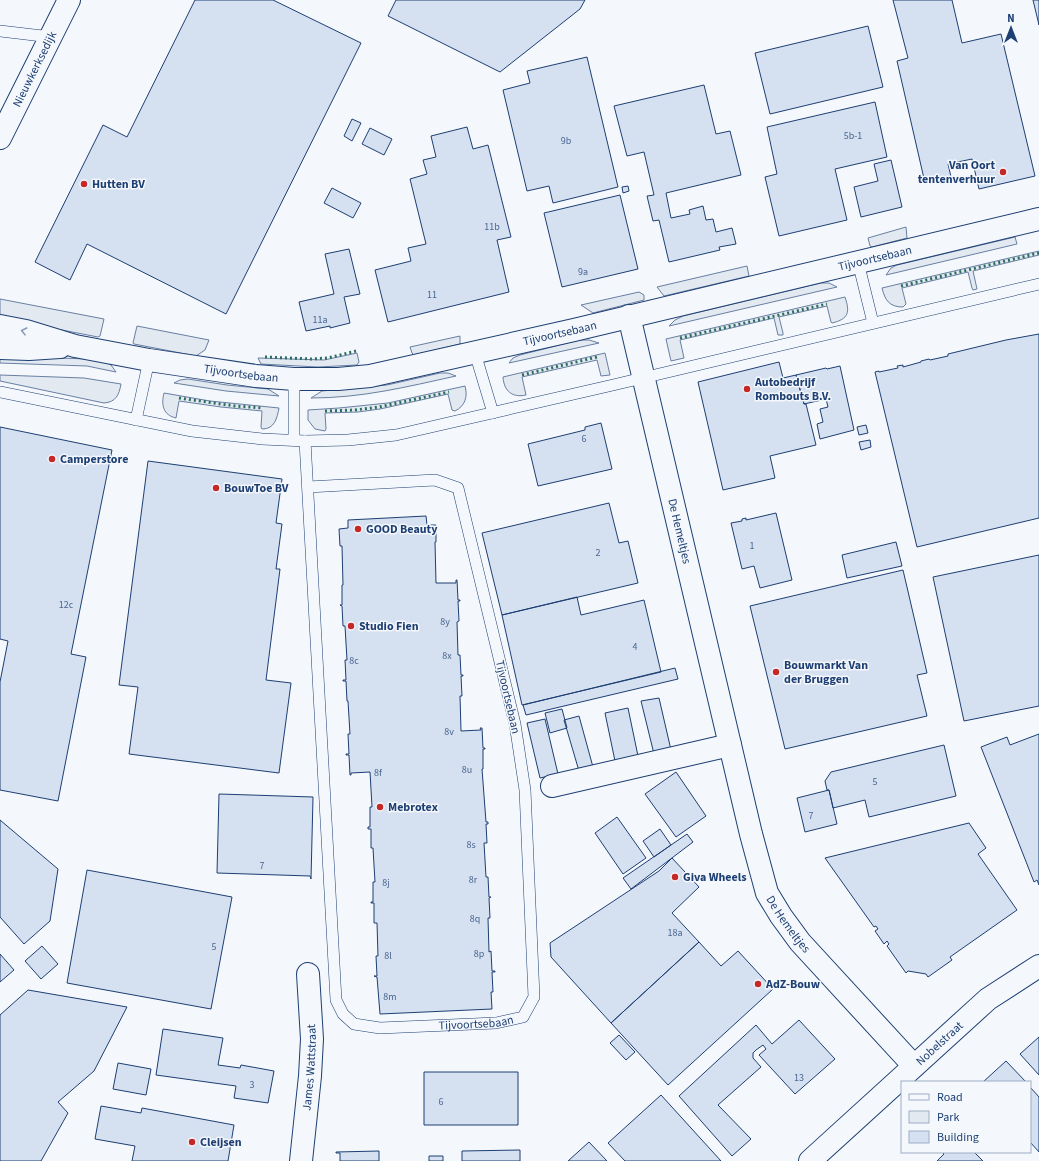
<svg xmlns="http://www.w3.org/2000/svg" width="1039" height="1161" viewBox="0 0 1039 1161" font-family="'Source Sans 3',sans-serif">
  <style>
    .green { fill: #e3e9f0; stroke: #687fa3 }
    .building { fill: #d5e0f0; stroke: #1d3f73 }
    .lines { fill: none; stroke-linecap: round; stroke-linejoin: round }
    .lane-casing { stroke: #1d3f73; stroke-width: 12 }
    .street-casing { stroke: #1d3f73; stroke-width: 24 }
    .secondary-casing { stroke: #1d3f73; stroke-width: 24 }
    .lane { stroke: #f4f7fb; stroke-width: 11 }
    .street { stroke: #f4f7fb; stroke-width: 22 }
    .secondary { stroke: #f4f7fb; stroke-width: 22 }
    .hedge { stroke: #2c6c60; stroke-width: 3; stroke-dasharray: 2 3; stroke-linecap: butt }
    .oneway { stroke: #889bb7 }
    .poi-dot { fill: #c62828; stroke: #f4f7fb; stroke-width: 1.5 }
    .labels { text-anchor: middle; stroke-width: 3; stroke-linejoin: round; paint-order: stroke }
    .number-label { font-size: 10px; fill: #4b6792 }
    .street-label { font-size: 12px; fill: #1d3f73; stroke: #f4f7fb }
    .poi-label { font-size: 12px; font-weight: bold; fill: #1d3f73; stroke: #f4f7fb; text-anchor: start }
  </style>
  <rect width="100%" height="100%" fill="#f4f7fb"/>
  <!-- green -->
  <path class="green" d="M906,227L907,238L872,247L870,246L868,238Z
    M1015,237L1017,244L886,275L891,268L897,265Z
    M1039,251V255L973,271L977,289L973,290L972,288L968,272L902,288L906,304L903,307C889,307 885,300 882,288Z
    M747,266L749,276L664,296L657,287Z
    M821,283H829L837,287L669,326L675,320L683,316Z
    M639,292L644,295V300L593,313L581,305Z
    M845,297C850,312 849,319 832,323L831,322L827,306L779,317L783,333V335H778L774,318L680,340L684,358L671,361L666,339Z
    M0,299L104,319L100,336L98,337L0,318Z
    M137,326L209,340L205,350L196,356L134,344L133,343Z
    M460,336V344L414,355L412,353L410,347Z
    M579,340H589L599,343L509,363L513,358L520,355Z
    M357,353L359,362L357,365L318,367L261,364L258,358L324,360Z
    M605,353L610,375L601,376L597,360L522,377L526,395C512,398 504,391 503,377Z
    M0,356L88,359L107,363L111,365L116,372L87,366L0,363Z
    M440,373H448L456,376C406,387 362,398 311,398L322,391L387,385Z
    M0,375L84,378L121,384C119,395 116,402 104,403L0,381Z
    M188,379L227,385L268,389L279,396L226,391L174,383L180,380Z
    M465,386C468,397 465,406 455,411L452,410L448,394L380,409L358,412L325,413L326,429L325,431L315,429L308,420V410L339,408L388,403Z
    M164,393L210,401L279,408C277,418 275,429 262,429L261,427L262,411L221,407L179,401L176,418C163,415 161,405 164,393Z"/>
  <!-- building -->
  <path class="building" d="M195,0H273L361,43L226,314L87,244L70,280L35,262L103,125L127,137Z
    M396,0H585L580,9L500,72L388,16Z
    M893,0H952L962,43L1001,34L1035,176L979,189L972,159L948,164L951,177L925,183L897,61L908,58Z
    M1033,0H1039V25Z
    M868,26L883,87L770,114L755,53Z
    M587,57L618,187L553,203L549,186L527,191L503,90L530,83L527,71Z
    M704,85L716,134L730,131L741,175L666,193L671,218L690,214L689,210L703,206L706,220L713,219L716,232L732,228L736,244L719,247L720,250L669,262L659,220L653,221L647,196L654,195L644,152L627,156L614,106Z
    M875,102L887,157L835,169L847,220L779,236L765,177L777,174L767,127Z
    M352,119L361,123L352,141L344,136Z
    M467,127L473,149L488,145L511,237L497,240L509,292L388,322L375,270L411,261L408,248L426,244L410,179L427,174L423,160L436,157L431,136Z
    M370,128L392,139L384,155L362,144Z
    M891,160L902,207L861,217L854,187L878,181L874,164Z
    M628,186L629,191L623,193L622,187Z
    M332,188L361,203L353,218L324,203Z
    M620,195L638,269L562,287L544,213Z
    M349,249L360,294L344,297L350,323L330,328V326L306,331L299,302L334,294L325,254Z
    M1039,334V518L917,547L875,372L879,371V372L898,368L897,366L903,365V367L921,362V361L929,359L930,360L948,356V354L1006,340Z
    M779,362L783,378L796,375L804,404H806L816,445L770,456L775,478L723,490L698,382Z
    M840,366L854,430L820,439L817,424L823,422L820,409L828,407L826,399L804,404L796,375L826,368L827,369Z
    M601,423L612,469L538,486L528,444L585,430V427Z
    M866,425L868,433L859,435L857,427Z
    M0,427L112,450L71,654L86,657L58,801L0,790V682L8,641L0,639Z
    M870,440L871,447L861,450L859,442Z
    M148,461L282,479L276,523L282,524L276,569H280L266,680L291,683L279,773L129,754L138,687L119,685Z
    M609,503L619,543L628,541L638,583L502,615L482,533Z
    M776,513L792,580L760,588L754,566L742,569L731,523L742,521V519L746,518V520Z
    M426,516L427,525H436V542H435L436,583H456V580H457L458,600H460V601H458L459,621L457,622L458,655H460L461,675H463V676H461L462,696H460L461,731L481,730L480,728H482L483,748H485V749H483V769H482L486,822H488V824H486L487,843H484L486,877H488L489,897H491L489,898L490,918H488L489,952L491,951L492,971H495V972H492L493,992H491L492,1009L380,1014L377,977L374,976H377L376,956H378L377,923H374V903H371V902H373V882H375L373,848H371V829H368V827H370V807H372L370,772L351,773V775H350L349,755H346V754H349L348,734H350L348,701H347L346,681H343V680H346L345,660H347L345,626H343L342,606L340,605H342V585H343L342,546H340L339,529L348,528V520Z
    M896,542L902,566L847,578L842,555Z
    M1039,555V706L964,721L933,577Z
    M903,570L927,673L917,675L927,716L785,749L750,606Z
    M577,597L581,615L644,600L661,672L522,705L502,615Z
    M675,668L678,679L526,715L523,705Z
    M659,698L671,750L654,754L641,701Z
    M628,708L638,756L615,761L605,713Z
    M562,709L567,728L550,733L545,713Z
    M579,716L593,767L579,771L564,720Z
    M545,719L558,774L540,778L527,723Z
    M1039,734V885L1037,880L1034,882L981,747L1007,737L1010,745Z
    M944,745L956,796L869,817L865,800L833,808L829,790H827L825,781L831,772Z
    M676,772L706,816L676,837L645,794Z
    M829,790L837,824L805,832L797,798Z
    M219,794L313,797L311,879L310,876L217,873Z
    M617,817L646,858L623,874L595,833Z
    M0,820L58,869L50,921L24,944L0,917Z
    M969,823L986,848L978,854L1017,910L950,957L952,960L928,977L926,974L908,971L906,973L887,946L889,944L887,941L884,944L875,931L878,929L876,926L874,927L825,858Z
    M660,829L671,845L654,857L643,841Z
    M687,834L693,842L631,889L623,878Z
    M672,858L699,887L672,913L699,942L611,1023L551,957L550,943L659,871Z
    M87,870L232,897L211,1009L67,983Z
    M699,942L721,966L738,951L773,989L668,1085L611,1023Z
    M42,946L58,964L41,979L25,961Z
    M0,954L14,970L0,982Z
    M28,990L127,1007L94,1071L58,1102L68,1113L41,1161H0V1015Z
    M799,1020L835,1059L795,1094L759,1055L766,1049L763,1045L756,1050L753,1053V1058L761,1067L718,1105L751,1139L732,1156L679,1096L756,1025L772,1044Z
    M163,1029L223,1038L218,1065L240,1068L241,1065L274,1071L268,1103L234,1098L236,1086L156,1075Z
    M619,1035L635,1052L626,1060L610,1043Z
    M1039,1037V1075L1020,1054Z
    M1006,1061L1026,1082H983Z
    M118,1063L151,1069L146,1095L113,1089Z
    M424,1072H518V1125H424Z
    M1030,1087L1039,1097V1152L1030,1142Z
    M661,1095L721,1161H625L608,1143Z
    M101,1106L141,1113L142,1108L234,1125L228,1161H132L135,1146L95,1139Z
    M589,1142L607,1161H568Z
    M520,1150V1161H462V1151Z
    M379,1151V1161H340V1153H336V1152Z
    M942,1152H974L983,1161H937L944,1154Z
    M429,1156H443V1161H429Z"/>
  <g class="lines">
    <!-- lane casing -->
    <g class="lane-casing">
      <g id="lane">
        <path d="M0,31L51,37"/>
        <path d="M858,262L873,323"/>
        <path d="M475,353L493,413"/>
        <path d="M0,392L192,431L262,439L305,441L348,440L396,435L613,385L1039,284"/>
        <path d="M136,420L149,360"/>
        <path d="M294,440V379"/>
        <path id="s1" d="M305,441L336,1000L343,1014L354,1024L380,1028L496,1023L523,1017L534,997L525,790L515,724L458,488L435,480L308,487"/>
      </g>
    </g>
    <!-- street casing -->
    <g class="street-casing">
      <g id="street">
        <path id="s2" d="M629,316L751,834L767,893L781,916L800,942L914,1066"/>
        <path d="M552,786L730,745"/>
        <path id="s3" d="M301,1161L310,1076L312,1039L308,974"/>
        <path id="s4" d="M810,1161L988,999L1039,966"/>
      </g>
    </g>
    <!-- secondary casing -->
    <g class="secondary-casing">
      <g id="secondary">
        <path id="s5" d="M0,138L69,0"/>
        <path id="s6" d="M0,326L26,331L75,346L149,360L256,376L294,379H338L370,376L574,330L1039,219"/>
        <path d="M0,348L29,349L60,347"/>
      </g>
    </g>
    <!-- lane -->
    <use href="#lane" class="lane"/>
    <!-- street -->
    <use href="#street" class="street"/>
    <!-- secondary -->
    <use href="#secondary" class="secondary"/>
    <!-- hedge -->
    <path class="hedge" d="M901,286L1039,253
      M680,338L827,304
      M265,357L311,359L328,358L356,351
      M522,375L597,357
      M179,398L235,406L263,408
      M325,411L355,410L379,407L449,392"/>
  </g>
  <!-- one-way arrows -->
  <defs><path id="oneway-chevron" d="M-2-3.5L2.5 0L-2 3.5" fill="none" stroke-width="1.6" stroke-linecap="round" stroke-linejoin="round"/></defs>
  <use class="oneway" href="#oneway-chevron" transform="translate(24 331) rotate(-166)"/>
  <!-- markers -->
  <g class="poi-dot">
    <circle cx="1003" cy="172" r="4"/>
    <circle cx="84" cy="184" r="4"/>
    <circle cx="747" cy="389" r="4"/>
    <circle cx="52" cy="459" r="4"/>
    <circle cx="216" cy="488" r="4"/>
    <circle cx="358" cy="529" r="4"/>
    <circle cx="351" cy="626" r="4"/>
    <circle cx="776" cy="672" r="4"/>
    <circle cx="380" cy="807" r="4"/>
    <circle cx="675" cy="877" r="4"/>
    <circle cx="758" cy="984" r="4"/>
    <circle cx="192" cy="1142" r="4"/>
  </g>
  <g class="labels">
    <!-- number labels -->
    <g class="number-label">
      <text x="853" y="139">5b-1</text>
      <text x="566" y="144">9b</text>
      <text x="492" y="230">11b</text>
      <text x="583" y="275">9a</text>
      <text x="432" y="298">11</text>
      <text x="320" y="323">11a</text>
      <text x="584" y="442">6</text>
      <text x="752" y="549">1</text>
      <text x="598" y="556">2</text>
      <text x="66" y="608">12c</text>
      <text x="445" y="625">8y</text>
      <text x="635" y="650">4</text>
      <text x="447" y="659">8x</text>
      <text x="354" y="664">8c</text>
      <text x="449" y="735">8v</text>
      <text x="467" y="773">8u</text>
      <text x="378" y="776">8f</text>
      <text x="875" y="785">5</text>
      <text x="811" y="819">7</text>
      <text x="471" y="848">8s</text>
      <text x="262" y="869">7</text>
      <text x="473" y="883">8r</text>
      <text x="386" y="886">8j</text>
      <text x="475" y="922">8q</text>
      <text x="675" y="936">18a</text>
      <text x="214" y="950">5</text>
      <text x="479" y="957">8p</text>
      <text x="388" y="959">8l</text>
      <text x="390" y="1000">8m</text>
      <text x="799" y="1081">13</text>
      <text x="252" y="1088">3</text>
      <text x="441" y="1105">6</text>
    </g>
    <!-- street labels -->
    <g class="street-label">
      <text dy="4" stroke="none"><textPath href="#s5" startOffset="77">Nieuwkerksedijk</textPath></text>
      <text dy="4" stroke="none"><textPath href="#s6" startOffset="894">Tijvoortsebaan</textPath></text>
      <text dy="4" stroke="none"><textPath href="#s6" startOffset="570">Tijvoortsebaan</textPath></text>
      <text dy="4" stroke="none"><textPath href="#s6" startOffset="246">Tijvoortsebaan</textPath></text>
      <text dy="4" stroke="none"><textPath href="#s2" startOffset="221">De Hemeltjes</textPath></text>
      <text transform="translate(508 697) rotate(77)" y="4">Tijvoortsebaan</text>
      <text dy="4" stroke="none"><textPath href="#s2" startOffset="631">De Hemeltjes</textPath></text>
      <text dy="4" stroke="none"><textPath href="#s1" startOffset="713">Tijvoortsebaan</textPath></text>
      <text dy="4" stroke="none"><textPath href="#s4" startOffset="175">Nobelstraat</textPath></text>
      <text dy="4" stroke="none"><textPath href="#s3" startOffset="94">James Wattstraat</textPath></text>
    </g>
    <!-- poi labels -->
    <g class="poi-label">
      <text x="995" y="169" text-anchor="end">Van Oort<tspan x="995" dy="14">tentenverhuur</tspan></text>
      <text x="92" y="188">Hutten BV</text>
      <text x="755" y="386">Autobedrijf<tspan x="755" dy="14">Rombouts B.V.</tspan></text>
      <text x="60" y="463">Camperstore</text>
      <text x="224" y="492">BouwToe BV</text>
      <text x="366" y="533">GOOD Beauty</text>
      <text x="359" y="630">Studio Fien</text>
      <text x="784" y="669">Bouwmarkt Van<tspan x="784" dy="14">der Bruggen</tspan></text>
      <text x="388" y="811">Mebrotex</text>
      <text x="683" y="881">Giva Wheels</text>
      <text x="766" y="988">AdZ-Bouw</text>
      <text x="200" y="1146">Cleijsen</text>
    </g>
  </g>
  <!-- legend -->
  <rect x="901" y="1081" width="130" height="72" fill="#f4f7fb" stroke="#9eadc5"/>
  <rect x="909" y="1094" width="20" height="6" fill="#f4f7fb" stroke="#9eadc5"/>
  <text x="937" y="1101" font-size="12" fill="#1d3f73">Road</text>
  <rect x="909" y="1111" width="20" height="12" fill="#e3e9f0" stroke="#9eadc5"/>
  <text x="937" y="1121" font-size="12" fill="#1d3f73">Park</text>
  <rect x="909" y="1131" width="20" height="12" fill="#d5e0f0" stroke="#9eadc5"/>
  <text x="937" y="1141" font-size="12" fill="#1d3f73">Building</text>
  <!-- north arrow -->
  <g transform="translate(1011 28)" stroke="#f4f7fb" stroke-width="3" paint-order="stroke">
  <path d="M0-3L7 15L0 10L-7 15Z" fill="#1d3f73"/>
  <text y="-6" font-size="11" font-weight="bold" text-anchor="middle" fill="#1d3f73">N</text>
  </g>
</svg>
